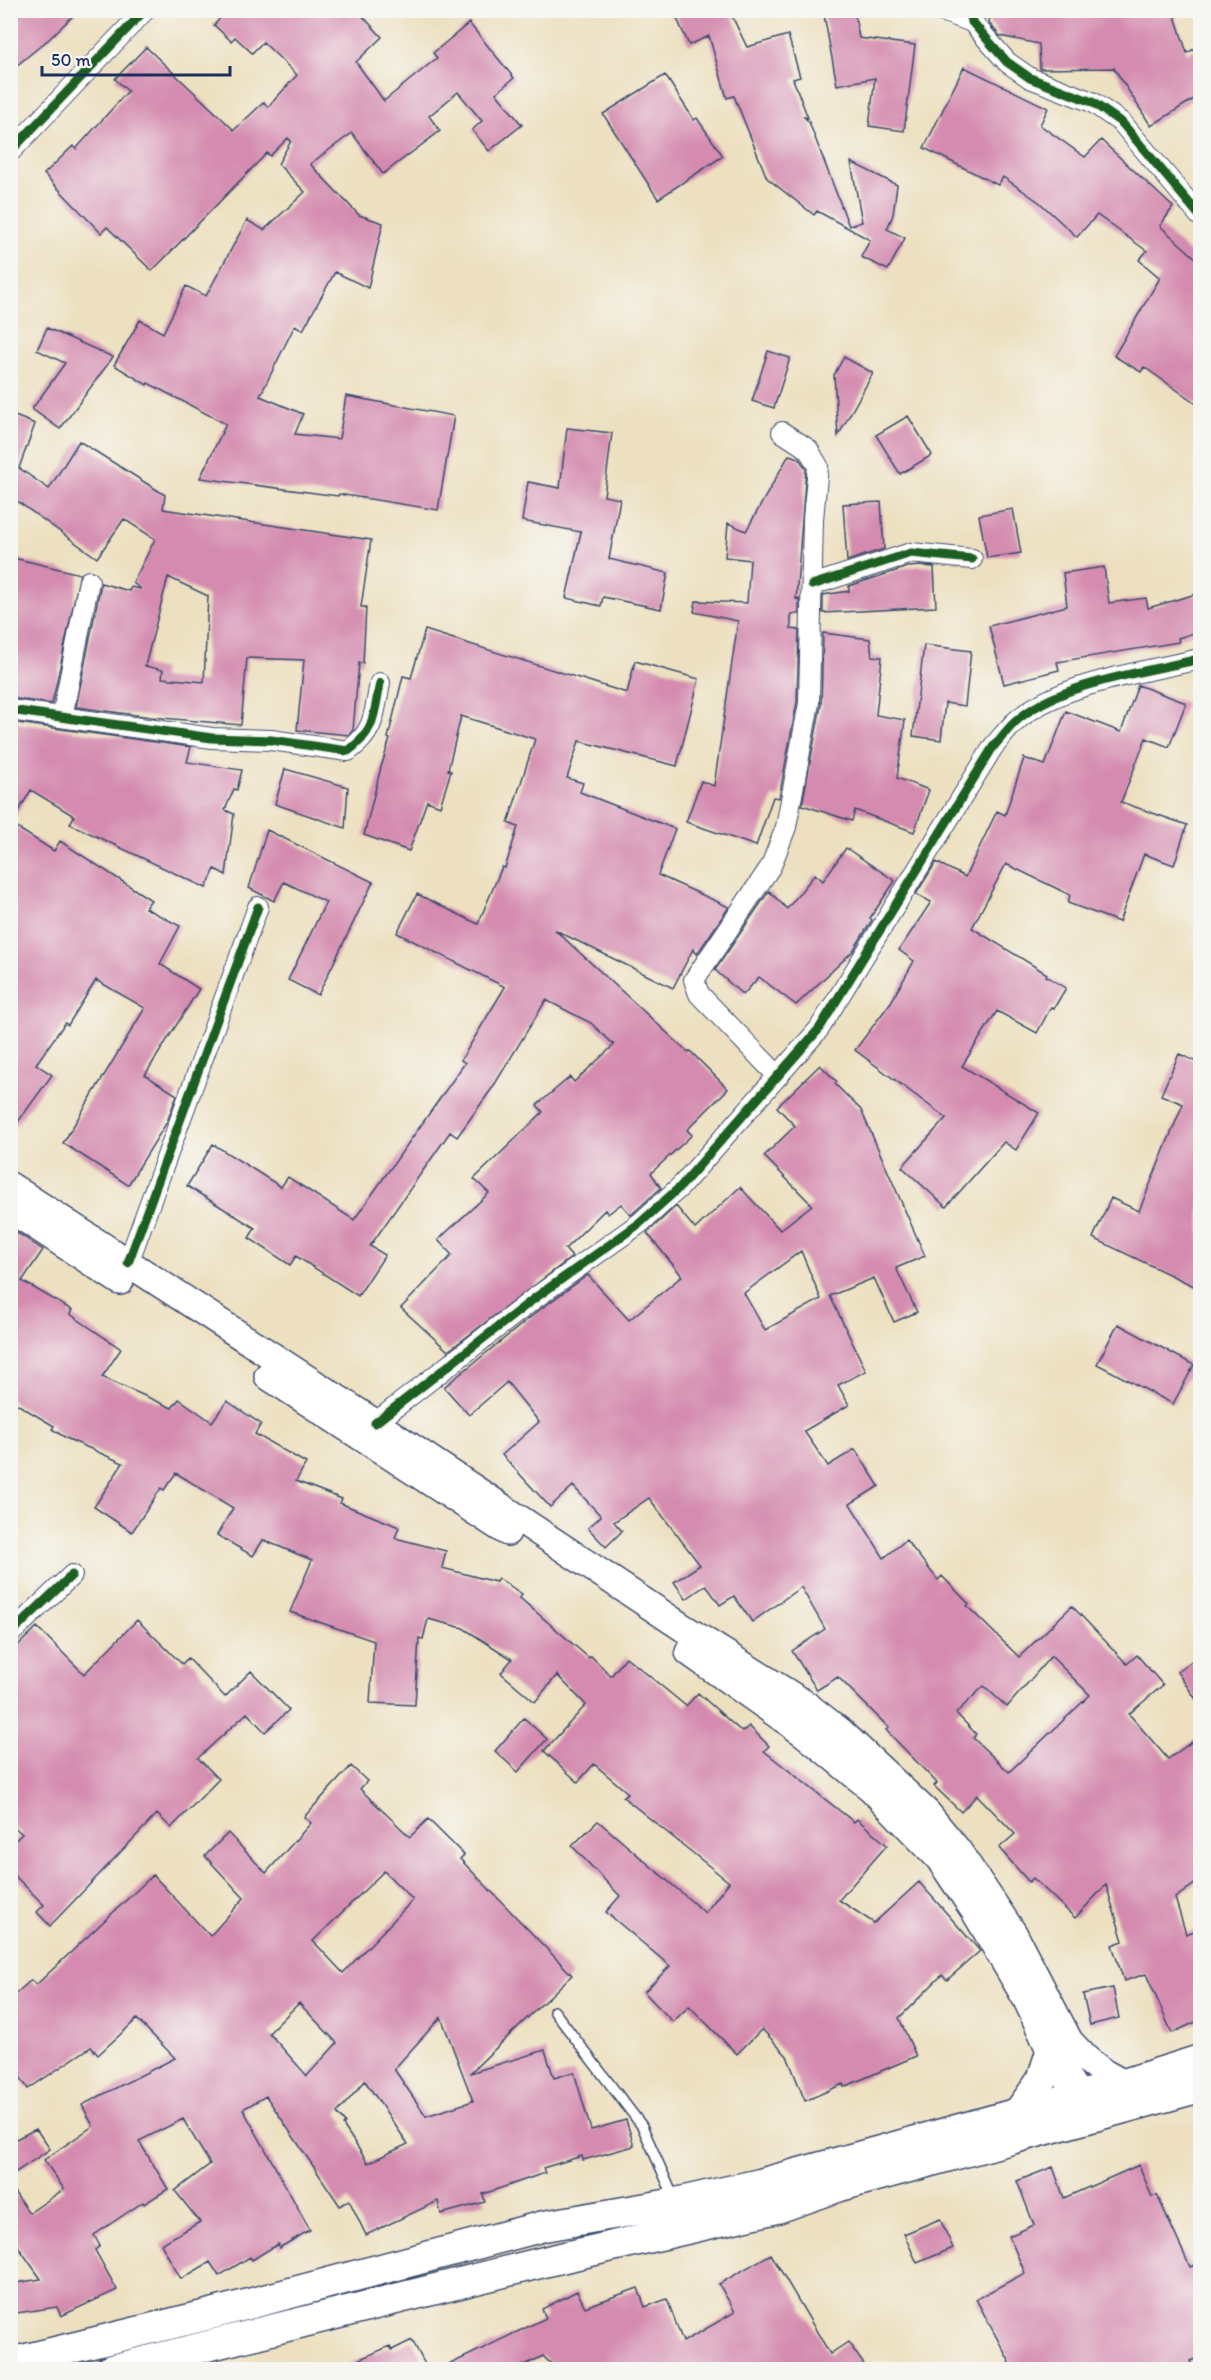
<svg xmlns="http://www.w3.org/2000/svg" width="1211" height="2380" viewBox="0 0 1211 2380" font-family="Itim,sans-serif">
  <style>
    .building { fill: #d48baf; fill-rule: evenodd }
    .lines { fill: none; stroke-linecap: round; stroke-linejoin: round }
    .service-casing { stroke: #3a4a6d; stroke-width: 12 }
    .minor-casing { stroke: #3a4a6d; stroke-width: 22 }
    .secondary-casing { stroke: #3a4a6d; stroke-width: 30 }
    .primary-casing { stroke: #3a4a6d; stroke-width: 33 }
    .service { stroke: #fff; stroke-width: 9 }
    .minor { stroke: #fff; stroke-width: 20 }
    .secondary { stroke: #fff; stroke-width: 27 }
    .primary { stroke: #fff; stroke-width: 30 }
    .cycleway-casing { stroke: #f6f6f2; stroke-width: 13 }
    .cycleway { stroke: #1b5e20; stroke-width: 9 }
  </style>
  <rect width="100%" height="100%" fill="#f6f6f2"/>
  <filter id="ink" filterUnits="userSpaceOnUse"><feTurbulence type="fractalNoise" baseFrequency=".0167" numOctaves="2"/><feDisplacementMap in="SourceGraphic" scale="12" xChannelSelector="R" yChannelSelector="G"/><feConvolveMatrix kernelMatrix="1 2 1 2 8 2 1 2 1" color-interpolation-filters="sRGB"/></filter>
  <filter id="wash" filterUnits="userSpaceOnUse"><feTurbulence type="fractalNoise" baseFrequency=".008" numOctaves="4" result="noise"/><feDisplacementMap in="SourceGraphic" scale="24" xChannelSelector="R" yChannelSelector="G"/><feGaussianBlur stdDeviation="1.35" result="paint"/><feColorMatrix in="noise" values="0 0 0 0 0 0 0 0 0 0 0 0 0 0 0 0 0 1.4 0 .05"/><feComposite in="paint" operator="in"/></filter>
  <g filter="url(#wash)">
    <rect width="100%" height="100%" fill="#ede0c0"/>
    <g id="blocks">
      <!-- building -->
      <path class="building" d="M10,10H79L49,39L10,71Z
        M228,10H357L382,37L356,62L384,101L437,58L433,53L469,23L514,78L496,93L522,125L489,151L472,130L482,121L458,92L429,116L440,131L383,174L352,133L310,164L359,215L383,223L368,288L335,272L303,330L295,325L260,396L303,414L295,434L339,439L346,396L454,416L438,510L339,494L338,496L200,478L226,424L148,383L147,385L114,365L140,320L163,333L186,286L206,296L247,220L264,230L305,192L278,164L291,141L288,138L270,156L267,153L152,271L107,227L101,233L44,174L73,146L76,149L128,91L115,79L146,47L234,130L264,102L268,107L297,75L263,42L252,53L235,37L231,41L214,25Z
        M673,10H729L747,47L788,35L800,77L793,79L808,118L804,117L809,122L849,226L862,222L851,162L897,185L893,215L887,229L905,238L888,270L861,257L870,240L817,211L814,215L767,178L734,96L727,98L709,36L689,45Z
        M850,10H854L859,38L915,45L904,131L869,126L875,78L837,85L824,15Z
        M991,10H1173L1187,53L1194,49L1200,59V95L1151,126L1114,68L1040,69L1039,44L1000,36L989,23Z
        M964,67L1048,108L1040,125L1085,157L1101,140L1173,207L1160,226L1200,262V406L1144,367L1141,372L1114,356L1160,278L1139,260L1147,251L1097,215L1077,237L1039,202L1003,177L998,185L924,148Z
        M665,75L694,120L697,118L723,156L658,199L603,114Z
        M47,328L113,357L60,429L32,409L65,363L37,350Z
        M768,351L790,358L774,408L752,401Z
        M844,357L873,373L838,436L834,375Z
        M10,414L35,424L19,468L49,489L79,441L165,495L163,509L371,540L361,607H366L363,663H359L353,730L349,735L297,730L304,660L247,658L241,725L151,717L76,707L101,583L129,591L131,587L141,589L133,583L155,539L124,519L97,558L10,496ZM168,577L208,596L204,682L162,678L163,670L145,666Z
        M908,416L932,455L900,474L876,435Z
        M567,428L612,433L604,496L620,499L609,559L668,573L661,609L603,597L601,606L566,598L581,532L522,521L528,482L560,488Z
        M789,455L799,458L806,469L796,599L799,598V614H791V629L799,630L797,702L779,798L773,797L756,846L686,822L701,781L714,786L738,621L694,612L696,601L747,603L750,560L725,557L728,523L746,531Z
        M881,502L884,549L847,561L843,504Z
        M1013,509L1021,553L987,558L979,515Z
        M10,557L80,574L52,704L10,698Z
        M921,566L934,567L936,607L823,613V595L849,591V586L908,567Z
        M1104,567L1109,603L1146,598L1148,608L1196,594L1200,608V631L1178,638L1179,642L1057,662L1059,670L1004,684L989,626L1067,606L1063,573Z
        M425,630L627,693L635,661L699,679L677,766L579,741L567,778L583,783L580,792L675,829L658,875L729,907L697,954L693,949L673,988L555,930L688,1052L690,1051L728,1089L687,1130L692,1135L651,1173L661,1188L631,1215L621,1204L608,1214L605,1210L565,1249L572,1257L448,1351L401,1308L452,1255L438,1240L489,1193L474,1179L543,1112L537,1105L570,1077L574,1082L614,1045L591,1023L546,1000L493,1087L457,1137L450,1132L370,1246L385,1255L358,1296L296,1256L290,1265L249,1238L255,1228L187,1186L213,1144L281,1187L288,1177L354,1220L465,1063L461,1060L505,987L397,933L417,894L478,924L502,867L505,868L518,827L508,823L535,739L461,716L448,770L451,771L440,806L427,801L409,851L364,835L381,767L390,739L388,738L403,676L411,678Z
        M823,633L870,639L872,656L882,657L876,715L905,720L897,778L929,790L914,832L855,810L852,821L802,805L821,705Z
        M924,645L971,651L965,706L945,703L941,740L913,736Z
        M1138,685L1186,703L1169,747L1146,738L1121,802L1187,825L1174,865L1144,854L1119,922L1068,903L1070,895L1006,864L972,928L1047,974L1046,976L1066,988L1054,1008L1051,1007L1037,1033L997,1011L962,1066L1039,1113L1016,1150L1004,1142L946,1207L902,1167L946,1118L855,1050L891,1002L914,961L899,950L931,902L916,894L936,862L965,877L997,811L1005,815L1024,758L1045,765L1066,711L1121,732Z
        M10,722L191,747L187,762L242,770L237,790L234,789L225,810L234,814L226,875L215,869L206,888L70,824L74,816L31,790L11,824L54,851L60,841L151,900L145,908L180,926L160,964L199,989L145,1075L177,1095L167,1122L128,1185L63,1143L145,1008L96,980L68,1025L65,1023L36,1064L52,1075L10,1133Z
        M285,769L348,787L345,828L275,804Z
        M267,830L373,882L318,995L288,980L326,902L284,882L274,901L249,888Z
        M846,848L895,881L870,918L872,920L853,951L796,1005L759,977L743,995L715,970L769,891L787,909L815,874L823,881Z
        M1179,1054L1200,1063V1289L1093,1238L1111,1198L1139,1211L1183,1104L1161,1095Z
        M820,1065L837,1082L835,1084L861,1110L925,1256L896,1268L917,1312L894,1322L874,1278L830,1296L866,1371L838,1385L849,1405L804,1431L828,1466L855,1449L879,1486L850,1504L884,1558L906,1540L938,1580L942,1576L969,1604L967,1606L1019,1657L1072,1606L1127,1664L1137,1655L1163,1685L1129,1714L1168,1759L1200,1736V1880L1175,1898L1186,1934L1200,1929V2020L1172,2033L1146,1974L1124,1981L1112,1945L1123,1941L1106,1885L1075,1918L1033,1878L1029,1882L999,1848L1015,1834L977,1795L961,1812L934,1786L937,1783L886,1730L889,1728L838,1677L817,1690L792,1651L825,1629L801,1587L752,1622L734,1596L720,1605L706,1585L686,1599L674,1582L700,1565L649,1498L614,1522L622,1531L606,1547L588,1528L601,1516L573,1486L550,1507L502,1455L539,1422L507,1382L469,1415L444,1387L542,1308L588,1275L629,1320L682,1276L647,1233L676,1206L695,1229L740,1187L780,1230L812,1205L764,1156L795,1126L777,1107ZM801,1251L821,1299L765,1330L744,1293ZM1051,1656L1090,1695L1009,1772L973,1738L976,1734L956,1713L984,1686L1007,1707Z
        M10,1228L43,1250L22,1281L72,1310L70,1314L121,1349L102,1377L172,1408L179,1399L212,1422L227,1401L261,1424L255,1434L306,1463L296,1481L342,1499L340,1503L399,1527L395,1538L446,1551L442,1568L496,1582L498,1578L522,1594L520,1598L589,1658L591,1656L611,1676L626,1657L686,1706L698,1693L742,1732L749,1726L769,1746L764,1751L854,1822L857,1819L887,1845L839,1900L874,1923L919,1882L980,1951L947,1980L942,1975L899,2018L916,2056L844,2087L843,2084L805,2101L787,2056L762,2029L737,2054L689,2006L673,2022L644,1992L670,1966L606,1912L620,1896L572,1846L598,1821L705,1913L729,1882L623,1797L628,1793L594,1764L578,1782L544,1751L586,1705L557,1675L535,1702L501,1673L512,1659L463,1628L428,1619L423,1639L419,1638L415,1705L370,1703L374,1641L290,1612L312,1560L263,1540L253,1556L217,1535L233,1508L176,1473L164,1490L161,1488L132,1532L94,1507L123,1463L66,1438L52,1429L54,1426L10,1400Z
        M1118,1324L1194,1365L1173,1404L1097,1364Z
        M137,1620L182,1664L188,1658L225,1697L251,1671L289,1710L265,1732L247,1713L198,1758L219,1779L171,1828L157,1814L50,1926L37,1912L44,1905L10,1871V1845L22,1834L10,1823V1653L37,1627L84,1674Z
        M1200,1655V1705L1177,1672Z
        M524,1718L547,1739L518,1772L495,1751Z
        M351,1766L367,1781L360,1789L410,1837L428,1819L464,1855L460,1859L572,1975L470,2073L545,2050L554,2078L574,2072L591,2130L626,2120L634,2146L583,2160L582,2156L543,2168L545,2173L483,2194L485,2202L441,2214L438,2201L366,2235L349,2200L340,2206L266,2096L243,2109L310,2230L279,2248L278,2244L252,2260L250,2257L219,2276L210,2262L181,2279L161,2244L200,2222L175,2191L210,2164L183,2119L139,2141L168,2189L144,2204L143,2202L94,2235L100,2246L95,2250L117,2290L61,2316L57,2307L10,2314V2284L41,2279L10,2235V2186L29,2213L64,2189L44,2160L93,2126L82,2105L175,2058L137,2019L98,2055L91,2047L28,2089L10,2062V1999L31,1980L36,1985L153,1875L210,1936L244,1898L205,1856L228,1833L266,1873L311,1823L304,1817ZM384,1871L413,1900L343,1973L313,1941ZM299,2003L337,2043L307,2076L269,2033ZM441,2017L473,2101L426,2116L394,2069ZM365,2081L408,2144L368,2163L343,2125L345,2123L337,2113Z
        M1113,1988L1119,2018L1090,2025L1083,1994Z
        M36,2129L50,2149L10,2176V2142Z
        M1139,2165L1152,2197L1157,2195L1190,2267L1200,2263V2357L1190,2361L1194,2370H1014L976,2299L1025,2273L1009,2236L1034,2225L1017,2181L1053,2167L1064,2198Z
        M940,2219L953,2248L917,2263L904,2234Z
        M771,2254L830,2354L848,2342L868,2370H557L543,2356L515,2370H438L546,2318L542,2309L577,2291L585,2307L638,2288L645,2307L667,2299L683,2342L735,2312L719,2284Z
        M412,2340L428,2370H335L390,2346L392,2350Z"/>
    </g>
  </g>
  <g filter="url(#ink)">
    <use href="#blocks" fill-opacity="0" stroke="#3a4a6d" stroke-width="1.5"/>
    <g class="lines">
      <!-- service casing -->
      <g class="service-casing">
        <path id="service" d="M554,2011L642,2126L674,2198"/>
      </g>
      <!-- minor casing -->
      <g class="minor-casing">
        <path id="minor" d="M939,10L972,22
          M970,10L972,22L1007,62L1030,78L1092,102L1122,123L1200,216
          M10,152L145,10
          M812,585L911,553L972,559
          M10,710L212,738L271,740L348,751C375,732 374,714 380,683
          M62,717L89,581
          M778,1076L699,994L694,980L771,866L786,827L809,703L813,519L818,466L808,449L782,432
          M128,1263L258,907
          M375,1423L535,1298L640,1223L681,1186L819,1029L993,747C1000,739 1007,730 1014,723C1056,683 1145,672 1200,659
          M10,1634L72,1575"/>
      </g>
      <!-- secondary casing -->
      <g class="secondary-casing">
        <path id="secondary" d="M10,1186L375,1423L682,1627L805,1704L842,1733L927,1813L958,1851L1013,1933L1069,2041L1086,2059L1104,2073L1124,2084
          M10,1209L120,1281
          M268,1376L507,1532
          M689,1652L805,1734L872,1789L939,1858L974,1910L1027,2000L1051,2052L1078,2095"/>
      </g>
      <!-- primary casing -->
      <g class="primary-casing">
        <path id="primary" d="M1019,2112L1042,2080L1051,2052
          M10,2363L215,2313L544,2226L676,2203L760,2184L1124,2084L1200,2060
          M111,2370L552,2260L777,2208L840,2186L1200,2087"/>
      </g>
      <!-- service -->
      <use href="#service" class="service"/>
      <!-- minor -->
      <use href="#minor" class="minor"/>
      <!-- secondary -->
      <use href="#secondary" class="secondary"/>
      <!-- primary -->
      <use href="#primary" class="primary"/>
      <!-- cycleway casing -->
      <g class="cycleway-casing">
        <path id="cycleway" d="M970,10L972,22L1007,62L1030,78L1092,102L1122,123L1200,216
          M10,152L145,10
          M812,585L911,553L972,559
          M10,710L212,738L271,740L348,751C375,732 374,714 380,683
          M128,1263L258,907
          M375,1423L535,1298L640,1223L681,1186L819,1029L993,747C1000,739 1007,730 1014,723C1056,683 1145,672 1200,659
          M10,1634L72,1575"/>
      </g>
      <!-- cycleway -->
      <use href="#cycleway" class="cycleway"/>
    </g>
  </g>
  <!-- margin -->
  <rect width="1211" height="2380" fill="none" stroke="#f6f6f2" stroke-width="36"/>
  <!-- scale -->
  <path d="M42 66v9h188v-9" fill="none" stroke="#1b2f5e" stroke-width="3"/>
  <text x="51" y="66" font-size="18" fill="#1b2f5e" stroke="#f6f6f2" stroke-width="4.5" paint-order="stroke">50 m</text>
</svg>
